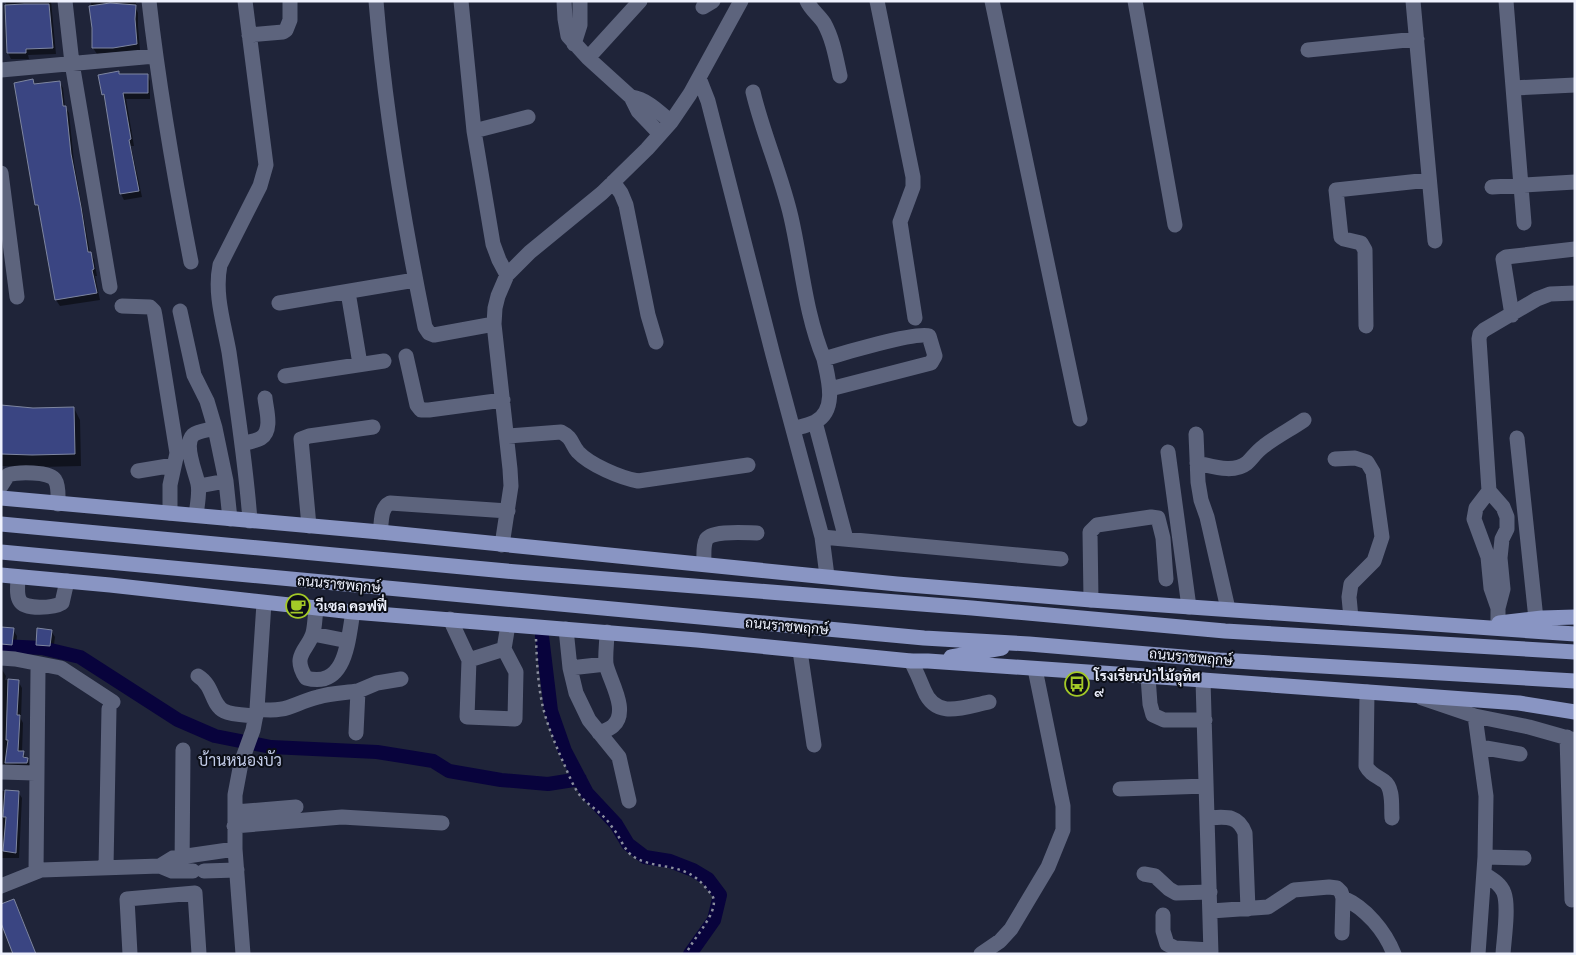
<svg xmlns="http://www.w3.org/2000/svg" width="1576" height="955" viewBox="0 0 1576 955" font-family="'PT Sans',Sarabun,sans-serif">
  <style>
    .shadow { fill: #0007 }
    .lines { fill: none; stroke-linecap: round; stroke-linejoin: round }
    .canal { stroke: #08033c; stroke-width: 14 }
    .building { fill: #3a4582; stroke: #7e86a0 }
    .path { stroke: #8b8f9f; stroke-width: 2.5; stroke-dasharray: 2.5 4; stroke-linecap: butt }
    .minor { stroke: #5d647d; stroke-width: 15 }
    .major { stroke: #8995c3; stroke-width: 15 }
    .labels { text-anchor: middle; stroke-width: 4; stroke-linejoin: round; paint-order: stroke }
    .street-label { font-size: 14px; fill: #eff2fe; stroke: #0b0e17 }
    .poi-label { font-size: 14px; font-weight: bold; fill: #eff2fe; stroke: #0b0e17; text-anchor: start }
    .quarter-label { font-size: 16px; fill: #c2cbe7; stroke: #0b0e17 }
  </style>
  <rect width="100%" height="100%" fill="#1f2439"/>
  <!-- shadow -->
  <path class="shadow" d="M6,1H51L56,54L28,55L29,59H11L8,53Z
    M91,1H136V9L138,13V26L140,50L97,54L93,48Z
    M118,72L120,75H147L150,81V99H126L134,146H131L142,197L124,200L121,194L106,100L103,94Z
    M33,81L35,85L59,82L63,88L65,107L69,113L74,162L90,253L94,259L97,276H95L100,300L60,306L56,300L45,230L40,211L36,205Z
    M1,407L33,409L74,408L80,420L81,466L39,467L1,466Z
    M1,628L13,630L17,636L16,651H7V655L1,656Z
    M51,631L55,637L53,652L41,651L37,645Z
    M1,668L6,676L5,680L18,681L22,688L21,719L23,723L22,752L23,753L31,766L1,769Z
    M1,791L18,792L22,798L19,858H1Z
    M14,900L19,910L36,954H15Z"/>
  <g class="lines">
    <!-- canal -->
    <path class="canal" d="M542,636L551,711L565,751L587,793L616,824L628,844L645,857L670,861L693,870L708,879L720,895L714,920L690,954
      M1,646L42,648L80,657L178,720L215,736L271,747L377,752L433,761L449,771L501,780L548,784L580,779"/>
  </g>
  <!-- building -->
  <path class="building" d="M110,3L136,5L135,19L137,44L113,48H92V28L89,6Z
    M24,4H49L53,48L26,49V53H7L5,5Z
    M119,71V74H148V93H123L131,139L129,140L139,191L120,194L104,94L102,95L98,75Z
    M33,79L34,84L60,81L63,106H66L71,154L81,207L88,252H91L94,269L92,270L97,293L55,300L38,205H35L14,83Z
    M1,405L33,408L74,407L75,454L32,455L1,454Z
    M1,627L14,628L12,645L1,644Z
    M37,628L52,630L50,646L36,645Z
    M8,679L19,680L17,715H20L18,751H24L23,757L28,758L27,763H5L8,740H6Z
    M5,790L19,791L16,853L3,851L6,817H3Z
    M14,899L36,954H13L1,923V904Z"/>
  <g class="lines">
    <!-- path -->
    <path class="path" d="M536,639C537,664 538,691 545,715C550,732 557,748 564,764C569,775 574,789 582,798C592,808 604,814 612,827C620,836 624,851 634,857C658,871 685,861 706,888C708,891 712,894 713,897C719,913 693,938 686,954"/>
    <!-- minor -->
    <path class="minor" d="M65,1L72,63L110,287
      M149,1C159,89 174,175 191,262
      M245,1L266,165L260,186L220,265C214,294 224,324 229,352C237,408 246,464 250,521
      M376,1C385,111 403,219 425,327L429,333L434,335L494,324
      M461,1L474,131L493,244L499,260L507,275
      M564,1L565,19L568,36L588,58L631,97L638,111L660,134
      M807,1C811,10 819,15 824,23C833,39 836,58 840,76
      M877,1L913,177V187L900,222L915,318
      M992,1L1080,419
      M1135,1L1175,225
      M1413,1L1435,241
      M1506,1L1524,223
      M703,7L713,1
      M249,35L283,32L286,30L290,20V2
      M574,44L580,25V1
      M1308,50L1417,39
      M588,58L640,1
      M1,70L155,56
      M699,78L708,101L773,355L822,537L827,576
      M1513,88L1575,85
      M753,92C763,134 781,174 791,217C802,265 805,313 824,359
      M631,97C648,100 658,111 671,122
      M474,131L528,117
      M1,173L17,297
      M613,182L621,193L626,205L648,315L656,342
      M1492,187L1575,182
      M348,292L360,364
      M279,303L415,280
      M122,306L150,307L154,311L155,316L177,453L170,485V513
      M180,311L194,375L207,401L215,428
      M1512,315L1503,259L1506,257L1575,249
      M1366,326L1365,250L1361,243L1344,239L1341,237L1336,190L1429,180
      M406,356L417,405L421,410H429L503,400
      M285,376L384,361
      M815,422L846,539
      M793,429C800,427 809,425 815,422C838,410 828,378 824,359C840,354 917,331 929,336L935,356L931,363L830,389
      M1196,434L1198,482L1201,500L1207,517L1228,609
      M508,436L561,432C573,438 571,444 578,452C590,465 621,478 638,481L748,465
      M1517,438L1536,619
      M242,444C248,442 256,441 261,438C273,430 266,409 265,398
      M1168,452L1189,607
      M1335,459L1355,458L1367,462L1373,472L1382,537L1374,561L1351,584L1349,597L1351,618
      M1197,463C1212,466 1233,474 1247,463C1253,457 1257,451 1264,446C1277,436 1291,429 1304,420
      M138,471L174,465
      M1,486L8,475C17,472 50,471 55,480C59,486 58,497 58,504
      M199,486L226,481
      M1489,491L1476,508L1474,519L1488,557L1491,588L1498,608
      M196,515C197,506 200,493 198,484C196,473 183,445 193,435C198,431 209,430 215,428L226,481L230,519
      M309,526L301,439L309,436L373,427
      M380,532C382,522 380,508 390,503L508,511
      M822,537L1061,559
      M502,545L511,486L510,469L494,324L495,308L498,296L507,275L530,252L602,193L647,149L671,122L690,94L741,1
      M704,564C704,557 703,546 706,540C710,530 747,533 757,533
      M18,577C18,584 16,595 20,601C25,610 54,608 62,603L67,581
      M1091,600L1090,532L1097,525L1151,517L1158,518L1163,538L1166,579
      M316,608C315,616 315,625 313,633C308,650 291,655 306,678C347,689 348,638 353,612
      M450,619L469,660L467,717L515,719L516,672L504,649L508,625
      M1498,623V608L1503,589L1500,558L1502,539L1507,529V517L1503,507L1489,491L1479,339L1480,334L1484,330L1537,299L1550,294L1575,293
      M566,629L570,668L576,693L589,720L619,757L629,801
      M313,634L348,641
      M800,651L814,745
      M1,658L15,659L61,668L113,702
      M469,660L504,649
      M911,661C916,671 920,680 924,690C936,720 964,707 989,702
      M570,668L606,664
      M198,676C214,686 211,704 224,711C232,715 246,715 256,716
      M1148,677L1150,704L1153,715L1164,720H1205
      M1203,680L1211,954
      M358,691L377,683L401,679
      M1367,692L1366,766C1370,774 1377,776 1384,781C1394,788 1391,807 1392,818
      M1422,698L1475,716L1529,727L1575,740
      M257,709C288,713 291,704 318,697C331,693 344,693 358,691L356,733
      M1475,716L1486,796L1485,857L1478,954
      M599,733C604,731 610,729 613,726C630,711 609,680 606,664C605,654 607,642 607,632
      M1567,737L1572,900
      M1480,747L1520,754
      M1,772L35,773
      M1120,789L1206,786
      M235,812L296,807
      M1207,818C1225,817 1238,814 1245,833L1248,909
      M234,826L342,817L442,823
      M1485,857L1524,858
      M160,866L173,858L235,849
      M106,867L109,709
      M182,871L183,750
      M204,871L237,870
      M36,872L38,670
      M1144,874L1155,876L1169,889L1176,893L1210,892
      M1484,874C1492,879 1501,884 1504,893C1509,906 1504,939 1503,954
      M1,886L41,870L160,866L172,871H193
      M1343,898C1366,908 1385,931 1394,954
      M1211,911L1268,907L1294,890L1329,887L1337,888L1341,892L1343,898L1342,933
      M1163,915V931L1167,944L1175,948L1211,950
      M130,954L127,899L195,893L199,954
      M243,954L235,849V795L241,763L253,730L257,709L264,603
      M981,954L1000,941L1011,929L1048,867L1063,830V806L1035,669"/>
    <!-- major -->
    <path class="major" d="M1,498L380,532L897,584L1091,600L1575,634
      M1,524L517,572L972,608L1225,631L1575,652
      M1,552L924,638L1029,644L1219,660L1575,681
      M1,575L110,585L353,612L697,640L911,661H928L1203,680L1519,703L1575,712
      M1499,623L1542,618L1575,617
      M951,657L1002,648"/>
  </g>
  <!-- icons -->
  <defs>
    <g id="cafe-ring" transform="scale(1.25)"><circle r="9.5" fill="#0b0e17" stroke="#a3c927" stroke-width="1.5"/><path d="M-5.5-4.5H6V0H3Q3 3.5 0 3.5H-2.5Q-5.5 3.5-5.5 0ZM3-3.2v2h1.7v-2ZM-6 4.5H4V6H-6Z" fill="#a3c927"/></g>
    <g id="bus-ring" transform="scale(1.25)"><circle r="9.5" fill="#0b0e17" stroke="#a3c927" stroke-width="1.5"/><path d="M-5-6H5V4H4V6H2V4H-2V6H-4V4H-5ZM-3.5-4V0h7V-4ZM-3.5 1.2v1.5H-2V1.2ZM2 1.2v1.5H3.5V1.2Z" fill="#a3c927"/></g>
  </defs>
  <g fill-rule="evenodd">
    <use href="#cafe-ring" x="298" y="606"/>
    <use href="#bus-ring" x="1077" y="684"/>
  </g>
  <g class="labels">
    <!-- street labels -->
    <g class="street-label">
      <text transform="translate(339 584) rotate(5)" y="5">ถนนราชพฤกษ์</text>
      <text transform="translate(787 626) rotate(5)" y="5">ถนนราชพฤกษ์</text>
      <text transform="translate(1191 657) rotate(5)" y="5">ถนนราชพฤกษ์</text>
    </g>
    <!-- poi labels -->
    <g class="poi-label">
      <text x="316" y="611">วีเซล คอฟฟี่</text>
      <text x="1094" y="681">โรงเรียนป่าไม้อุทิศ<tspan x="1094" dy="16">๙</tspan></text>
    </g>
    <!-- quarter labels -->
    <g class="quarter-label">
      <text x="240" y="766">บ้านหนองบัว</text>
    </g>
  </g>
  <!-- border -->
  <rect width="1576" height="955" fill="none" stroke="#eff2fe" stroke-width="5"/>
</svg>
